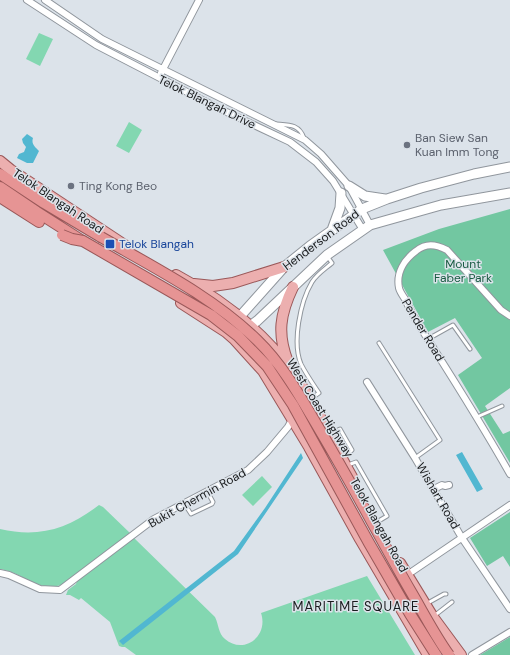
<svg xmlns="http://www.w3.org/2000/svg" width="510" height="655" viewBox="0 0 510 655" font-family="'DM Sans',sans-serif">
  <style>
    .green { fill: #83d7b1 }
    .forest { fill: #72c7a1 }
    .water { fill: #51b7d1 }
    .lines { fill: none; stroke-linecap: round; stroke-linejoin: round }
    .service-casing { stroke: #90969d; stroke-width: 5 }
    .minor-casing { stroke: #90969d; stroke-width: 8 }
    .secondary-casing { stroke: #90969d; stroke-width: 11 }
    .primary-casing { stroke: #9a5859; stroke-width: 12 }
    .trunk-casing { stroke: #9a5859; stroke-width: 12 }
    .service { stroke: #fff; stroke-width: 3 }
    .minor { stroke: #fff; stroke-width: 6 }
    .secondary { stroke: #fff; stroke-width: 9 }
    .primary { stroke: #ecafaf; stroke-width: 10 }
    .trunk { stroke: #e69494; stroke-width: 10 }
    .trunk-bridge-casing { stroke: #9a5859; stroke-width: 12; stroke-linecap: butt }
    .trunk-bridge { stroke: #e69494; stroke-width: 10 }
    .worship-dot { fill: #6b7280; stroke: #dce3ea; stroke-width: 1.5 }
    .transit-dot { fill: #1a4fb4; stroke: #dce3ea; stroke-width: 1.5 }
    .labels { text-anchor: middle; stroke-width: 3; stroke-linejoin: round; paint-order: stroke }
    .street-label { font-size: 12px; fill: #191b1d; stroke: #dce3ea }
    .worship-label { font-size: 12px; fill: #5b616d; stroke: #dce3ea; text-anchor: start }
    .transit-label { font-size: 12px; fill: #164399; stroke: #dce3ea; text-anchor: start }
    .park-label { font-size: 12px; fill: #195b42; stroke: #dce3ea }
    .neighbourhood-label { font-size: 13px; letter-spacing: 1px; fill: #191b1d; stroke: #dce3ea }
  </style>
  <rect width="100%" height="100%" fill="#dce3ea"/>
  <!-- green -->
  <path class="green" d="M39,33L53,39L40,66L26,59Z
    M129,122L142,130L129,153L116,146Z
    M262,476L272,487L253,506L242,495Z
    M99,505L103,507L130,533L67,583C38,595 26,573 0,569V529C39,538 68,529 99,505Z
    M133,537L215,617C219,625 218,633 225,639C243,655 269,637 261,613L367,576L415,655H136L125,647H122L119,646L110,622L81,598L79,600L70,595H66L68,590L76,584L77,581Z"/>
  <!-- forest -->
  <path class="forest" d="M510,209V388L485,406L503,434L510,431V463L458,375L482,358L455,318L428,332L383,250L439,229Z
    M510,512V567L503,556L487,566L470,538Z
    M510,637V655H480Z"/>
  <!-- water -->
  <path class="water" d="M27,134L33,138C31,144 35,147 39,151L33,163H27L17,158L19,154L24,152L26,147L23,143L22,139Z
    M462,452L483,489L477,492L456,455Z
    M301,453L303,458L238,554L123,645L119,641L234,551L265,508Z"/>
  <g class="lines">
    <!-- service casing -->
    <g class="service-casing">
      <path id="service" d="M276,124C289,125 299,124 304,138
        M428,339L453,325L470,349
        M379,343L440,440L415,458
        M312,398L319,393C313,384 306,374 301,364C292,343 300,302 312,282C317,274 325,269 332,263L327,256
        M477,417L502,406
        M331,433L340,429L352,450L344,457
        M348,465L356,462L387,516L377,522
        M184,503L191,514L212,504L213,502L207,491
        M426,604L444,594H446
        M434,616L452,602"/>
    </g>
    <!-- minor casing -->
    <g class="minor-casing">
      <path id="minor" d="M27,0L96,45L216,107L290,142L316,162L333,181L363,230
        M45,0L102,39L305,140L321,154L349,186L370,225
        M161,73L199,0
        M510,316L501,310L447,250C435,244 426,243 416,251C404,260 396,273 399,288C400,292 403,296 405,299C413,317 424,333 434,349C460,390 486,432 510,474
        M367,382L415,458L462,538L510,609
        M434,489L442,485L445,486L449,485
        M0,573L9,575L40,589L60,590L154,519L248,470L267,452L288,427L293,418
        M407,575L510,505
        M472,655L510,632"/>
    </g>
    <!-- secondary casing -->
    <g class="secondary-casing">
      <path id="secondary" d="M349,186L365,196L385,199
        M332,230L340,208L341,193
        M235,322L284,267L310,246L362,209L387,199L421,188L474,174L510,167
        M246,329L257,321L327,255L370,225L441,205L510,193"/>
    </g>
    <!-- primary casing -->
    <g class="primary-casing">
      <path id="primary" d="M0,161L11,170L126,246
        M176,275C219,298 261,330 290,369C315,403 332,441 352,477
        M194,284L213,286L233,283L284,267
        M181,303L226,332L234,339L263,371L309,447L360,539L428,655
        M288,362C277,334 280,314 293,287
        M400,563L433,617L461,655"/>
    </g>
    <!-- trunk casing -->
    <g class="trunk-casing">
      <path id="trunk" d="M0,174L44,203L101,237
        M0,187L37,212L81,240
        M0,197L39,222"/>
    </g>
    <!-- service -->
    <use href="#service" class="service"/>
    <!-- minor -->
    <use href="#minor" class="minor"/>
    <!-- secondary -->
    <use href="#secondary" class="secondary"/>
    <!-- primary -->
    <use href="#primary" class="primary"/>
    <!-- trunk -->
    <use href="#trunk" class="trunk"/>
    <!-- trunk-bridge casing -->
    <g class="trunk-bridge-casing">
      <path id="trunk-bridge" d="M62,235L72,239L83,241L211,315L238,336L267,366L293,405L369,543L410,614L436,655
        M101,237C155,268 213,297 257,340C284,366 302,400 321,432C352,484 380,538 410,590C423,612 434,634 449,655"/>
    </g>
    <!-- trunk-bridge -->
    <use href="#trunk-bridge" class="trunk-bridge"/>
  </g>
  <!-- markers -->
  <g class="worship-dot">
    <circle cx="407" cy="145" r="4"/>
    <circle cx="71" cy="186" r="4"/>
  </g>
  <rect class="transit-dot" x="105" y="239" width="10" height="10" rx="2"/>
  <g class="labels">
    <!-- street labels -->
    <g class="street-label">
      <text transform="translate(207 102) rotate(26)" y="4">Telok Blangah Drive</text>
      <text transform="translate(58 201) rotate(34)" y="4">Telok Blangah Road</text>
      <text transform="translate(321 240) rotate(-37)" y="4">Henderson Road</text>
      <text transform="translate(423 330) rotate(59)" y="4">Pender Road</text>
      <text transform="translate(320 408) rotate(58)" y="4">West Coast Highway</text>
      <text transform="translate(438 496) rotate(60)" y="4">Wishart Road</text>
      <text transform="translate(197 498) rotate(-29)" y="4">Bukit Chermin Road</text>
      <text transform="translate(379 525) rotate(61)" y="4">Telok Blangah Road</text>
    </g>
    <!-- worship labels -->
    <g class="worship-label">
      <text x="415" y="142">Ban Siew San<tspan x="415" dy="14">Kuan Imm Tong</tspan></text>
      <text x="79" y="190">Ting Kong Beo</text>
    </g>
    <!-- transit labels -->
    <g class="transit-label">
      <text x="119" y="248">Telok Blangah</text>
    </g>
    <!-- park labels -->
    <g class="park-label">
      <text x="463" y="268">Mount<tspan x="463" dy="14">Faber Park</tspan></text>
    </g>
    <!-- neighbourhood labels -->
    <g class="neighbourhood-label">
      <text x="356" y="611">MARITIME SQUARE</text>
    </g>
  </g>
</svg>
